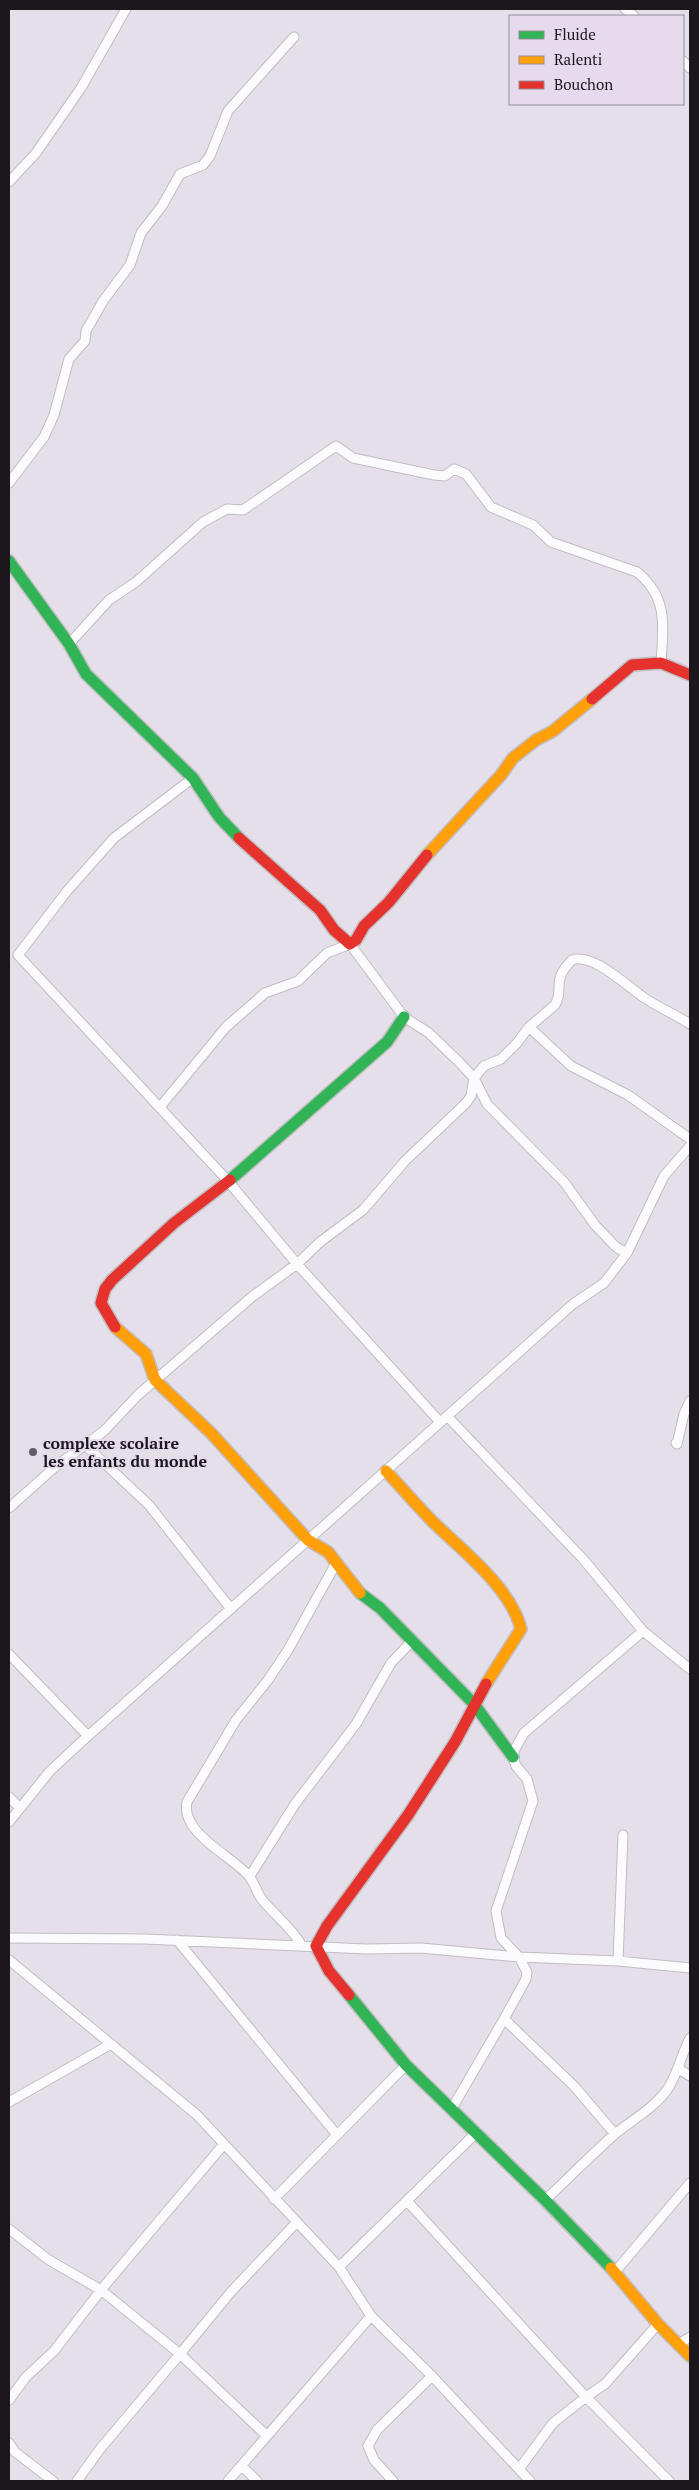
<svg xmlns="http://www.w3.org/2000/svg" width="699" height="2490" viewBox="0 0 699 2490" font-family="'PT Serif',serif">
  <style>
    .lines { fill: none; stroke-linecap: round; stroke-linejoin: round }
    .street-casing { stroke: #c1bdc4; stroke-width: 11 }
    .fast-casing { stroke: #c1bdc4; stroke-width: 14 }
    .slow-casing { stroke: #c1bdc4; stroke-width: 14 }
    .jam-casing { stroke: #c1bdc4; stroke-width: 14 }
    .street { stroke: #fbfafc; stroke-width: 9 }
    .fast { stroke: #30b455; stroke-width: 11 }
    .slow { stroke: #ff9f0a; stroke-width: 11 }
    .jam { stroke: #e5322d; stroke-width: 11 }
    .poi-dot { fill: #615d64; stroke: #e5dbed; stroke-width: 2 }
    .labels { text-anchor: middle; stroke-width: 4; stroke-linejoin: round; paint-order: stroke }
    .poi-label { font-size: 16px; font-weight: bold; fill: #1b171d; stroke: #e5dbed; text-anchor: start }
  </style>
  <rect width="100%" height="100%" fill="#e4dfe9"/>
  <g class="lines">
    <!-- street casing -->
    <g class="street-casing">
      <path id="street" d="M625,9L634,16
        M683,61L690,68
        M9,182L36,153L81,88L126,9
        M9,483L44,437L54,415L69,359L85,341L86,331L103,301L130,265L141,233L162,206L180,174L203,165L210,156L228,111L294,37
        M69,644L109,600L136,582L203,522L227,509L243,510L336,446L353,458L434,475L445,476L454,469L466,474L491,507L533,525L551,542L637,572C669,598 663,627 661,663
        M193,778L114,838L67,891L18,955L228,1181L297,1264L440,1422
        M529,1027L571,1066L628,1095L690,1139
        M160,1107L226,1027L265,993L298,981L327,953L350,944L404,1017L429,1033L459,1062L474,1078L487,1104L564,1182L595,1225L616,1247L627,1253
        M447,1416L583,1559L643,1631L690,1669
        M676,1443L677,1444L684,1414L690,1401
        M85,1445L149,1505L231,1609
        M9,1508L55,1467L104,1431L138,1395L253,1296L297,1264L320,1242L363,1210L405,1161L466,1103L471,1096L474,1078L484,1066L501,1059L517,1043L529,1027L555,1005C565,988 550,982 572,960C593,952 629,988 646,999C660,1008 676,1015 690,1024
        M9,1654L88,1736
        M9,1797L19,1807
        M9,1822L50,1771L79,1744L573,1304L604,1283L627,1253L664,1176L690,1146
        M250,1876L295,1804L356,1724L391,1663L412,1641
        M9,1938L145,1939L366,1949L421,1948L519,1957L618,1961L690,1968
        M177,1940L337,2135
        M302,1946C292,1928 277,1917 264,1902C257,1895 255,1883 249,1876C232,1856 180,1833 187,1802L236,1720L268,1680L288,1650L335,1565
        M9,1960L197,2115L339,2267L371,2316L432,2376L530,2481
        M618,1961L623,1835
        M679,2069L690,2076
        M9,2102L111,2044
        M451,2110L504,2019
        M615,2134L574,2086L504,2019L526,1979L527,1972L519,1957L501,1938L496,1911L533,1801L527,1779L516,1766L513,1757L515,1749L524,1733L643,1631
        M274,2199L406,2065
        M545,2200C569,2178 591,2155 615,2134C632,2120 654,2108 667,2090C678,2074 681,2055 690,2038
        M407,2201L586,2397L553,2423L519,2469
        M9,2229L49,2260L101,2290L180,2354L100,2449L77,2481
        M339,2267L476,2133
        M615,2272L690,2183
        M658,2324L605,2384L586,2397L669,2481
        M679,2344L690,2337
        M9,2400L26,2377L54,2351L101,2290L224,2144
        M267,2436L180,2354L230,2293L296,2223
        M9,2443L15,2452L53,2481
        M242,2466L257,2481
        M228,2481L371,2316
        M393,2481L374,2460L368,2446L377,2430L432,2376"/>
    </g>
    <!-- fast casing -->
    <g class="fast-casing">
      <path id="fast" d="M9,561L69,644L86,674L193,778L219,817L239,838
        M230,1180L387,1042L404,1017
        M360,1593L380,1608L474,1704L513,1757
        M349,1995L406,2065L545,2200L611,2268"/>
    </g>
    <!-- slow casing -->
    <g class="slow-casing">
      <path id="slow" d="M427,855L501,775L513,758L536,740L553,731L592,699
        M115,1327L146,1354L155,1380L211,1433L308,1540L328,1552L360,1593
        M386,1471C402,1488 417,1506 433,1522C463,1551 511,1588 521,1629L486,1684
        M611,2268L658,2324L690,2356"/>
    </g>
    <!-- jam casing -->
    <g class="jam-casing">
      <path id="jam" d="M592,699L632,665L661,663L690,675
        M239,838L320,910L334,930L350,944L356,940L364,926L389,902L427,855
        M115,1327L101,1303L105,1289L112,1280L174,1223L230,1180
        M349,1995L329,1971L316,1946L327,1926L408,1815L455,1742L486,1684"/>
    </g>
    <!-- street -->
    <use href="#street" class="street"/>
    <!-- fast -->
    <use href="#fast" class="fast"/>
    <!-- slow -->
    <use href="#slow" class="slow"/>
    <!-- jam -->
    <use href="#jam" class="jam"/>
  </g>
  <!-- markers -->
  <circle class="poi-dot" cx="33" cy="1452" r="5"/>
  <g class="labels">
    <!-- poi labels -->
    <g class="poi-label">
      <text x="43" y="1449">complexe scolaire<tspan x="43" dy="18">les enfants du monde</tspan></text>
    </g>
  </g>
  <!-- border -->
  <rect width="699" height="2490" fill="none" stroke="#1b171d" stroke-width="20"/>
  <!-- legend -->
  <rect x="509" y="15" width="175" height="90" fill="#e5dbed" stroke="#948d9a"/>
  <rect x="519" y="31" width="25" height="8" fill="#30b455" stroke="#948d9a"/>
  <text x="554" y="40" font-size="15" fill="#1b171d">Fluide</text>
  <rect x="519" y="56" width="25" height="8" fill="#ff9f0a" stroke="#948d9a"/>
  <text x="554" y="65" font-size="15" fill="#1b171d">Ralenti</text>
  <rect x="519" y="81" width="25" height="8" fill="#e5322d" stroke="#948d9a"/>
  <text x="554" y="90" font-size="15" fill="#1b171d">Bouchon</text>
</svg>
